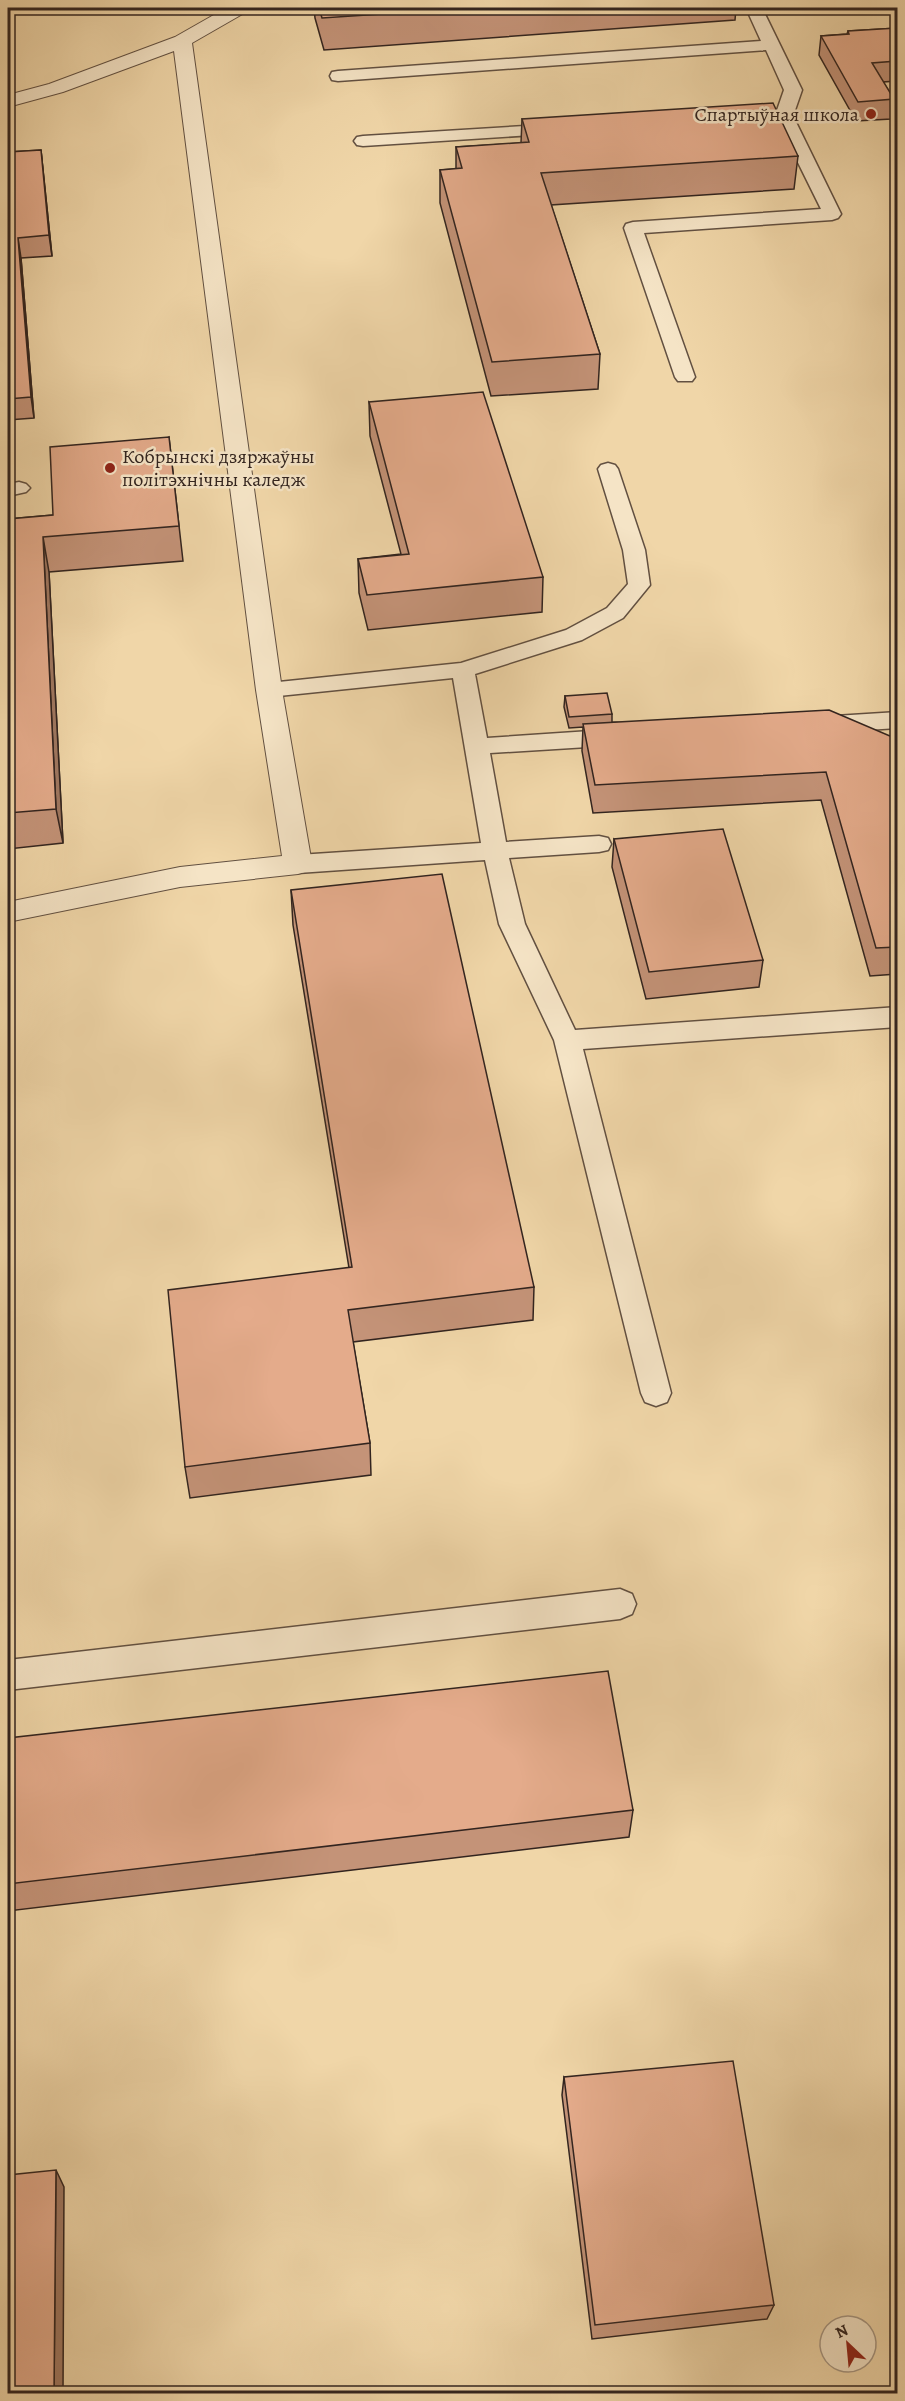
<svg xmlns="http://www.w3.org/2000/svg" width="905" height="2401" viewBox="0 0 905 2401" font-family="Alegreya,serif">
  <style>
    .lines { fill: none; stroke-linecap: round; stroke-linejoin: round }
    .lane-casing { stroke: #625041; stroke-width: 3 }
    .street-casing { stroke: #625041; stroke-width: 2 }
    .lane { fill: #f5e4c6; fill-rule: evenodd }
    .street { fill: #f5e4c6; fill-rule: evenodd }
    .wall { fill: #c49378; stroke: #32241f; stroke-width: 1.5 }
    .shaded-wall { fill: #a07861; stroke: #32241f; stroke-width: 1.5 }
    .building { fill: #e4ab8b; stroke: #32241f; stroke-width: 1.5 }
    .poi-dot { fill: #8f2418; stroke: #f5e4c6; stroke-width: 2 }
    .labels { text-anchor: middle; stroke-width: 5; stroke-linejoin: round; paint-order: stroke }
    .far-poi-label { font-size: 20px; fill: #32241f; stroke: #f5e4c6; text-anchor: end }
  </style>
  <rect width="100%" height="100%" fill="#f0d6a8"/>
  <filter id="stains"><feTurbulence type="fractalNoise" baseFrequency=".00333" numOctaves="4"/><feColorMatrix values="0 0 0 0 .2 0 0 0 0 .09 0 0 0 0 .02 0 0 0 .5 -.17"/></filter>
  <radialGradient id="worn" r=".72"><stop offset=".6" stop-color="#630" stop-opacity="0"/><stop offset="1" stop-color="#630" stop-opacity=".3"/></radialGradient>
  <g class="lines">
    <!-- lane casing -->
    <g class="lane-casing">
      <path id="lane" d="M213,8H242L244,10L236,15L215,11Z
        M746,8H762L802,90L793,116L841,214L838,218L832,220L644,233L695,377L692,381H678L675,377L624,228L626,224L633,222L821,209L775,116L784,90L766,50L338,81L332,80L330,76L332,72L338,71L761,41Z
        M558,124L564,125L567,129L564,133L363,146L357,145L354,141L357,137L363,136Z
        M608,463L615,465L618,469L645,550L650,585L623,618L582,640L475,674L487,738L620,729L628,732L632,737L628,742L620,745L490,753L506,842L599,836L608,838L611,844L608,850L599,852L509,858L525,924L575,1030L898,1007V1027L583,1049L671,1393L667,1402L656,1406L645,1402L641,1393L554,1040L499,924L485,860L298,873L289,870L285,864L289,858L298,855L481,843L453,678L269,697L261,695L257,690L261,685L269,683L461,663L566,630L607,608L628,584L623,550L598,469L601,465Z
        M19,482L26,484L30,488L26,492L8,496V484Z
        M898,712V728L819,733L811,730L807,725L811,720L819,717Z
        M620,1589L632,1594L636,1604L632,1614L620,1619L8,1690V1660Z"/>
    </g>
    <!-- street casing -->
    <g class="street-casing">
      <path id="street" d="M226,8H248L246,12L192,43L282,690L312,864L308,871L298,874L180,887L8,922V902L180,867L282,856L256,690L174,51L63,92L8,107V95L49,84L175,37Z"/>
    </g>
    <!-- lane -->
    <use href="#lane" class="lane"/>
    <!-- street -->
    <use href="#street" class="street"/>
  </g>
  <!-- wall -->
  <path class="wall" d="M314,8H736L735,20L324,50L315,18Z
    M897,28V81L883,82L894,99L891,119L856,121L819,55L821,36L847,34L848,31Z
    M522,119L798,156L794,189L551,205L600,354L598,389L491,396L440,203V170L456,169V147L521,143Z
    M41,150L52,256L21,258L34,418L8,420V152Z
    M369,402L543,577L542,612L368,630L359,593L358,559L401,554L370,436Z
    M169,437L183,561L49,572L63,843L8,849V519L53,515Z
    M565,696L612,714V722L897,739V974L870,976L821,800L593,813L582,751L583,727L569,728L564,707Z
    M614,839L763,960L759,987L646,999L612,867Z
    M291,890L534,1287L533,1320L353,1342L370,1443L371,1475L190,1498L185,1467L349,1268L293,925Z
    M8,1738L633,1810L629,1837L8,1911Z
    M564,2077L774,2305L767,2319L592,2339L562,2095Z"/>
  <!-- shaded-wall -->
  <path class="shaded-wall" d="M41,150L43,170L52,256L49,235Z
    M18,238L21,258L34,418L31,397Z
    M43,537L49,572L63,843L56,809Z
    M56,2170L64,2187L63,2394H54Z"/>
  <!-- building -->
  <path class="building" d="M319,8H473L322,18Z
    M897,28V61L872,63L894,99L858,102L821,36L849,34L848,31Z
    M773,103L798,156L541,173L600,354L492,362L440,170L462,168L456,147L529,142L522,119Z
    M41,150L49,235L18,238L31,397L8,399V152Z
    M483,392L543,577L367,595L358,559L409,554L369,402Z
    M169,437L179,526L43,537L56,809L8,813V519L53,515L50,447Z
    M607,693L612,714L569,717L565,696Z
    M829,710L897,739V947L876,948L826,772L595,785L583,724Z
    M723,829L763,960L649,972L614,839Z
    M442,874L534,1287L348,1310L370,1443L185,1467L168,1290L352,1267L291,890Z
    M608,1671L633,1810L8,1884V1738Z
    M733,2061L774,2305L595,2325L564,2077Z
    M56,2170L54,2394H8V2175Z"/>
  <!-- markers -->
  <g class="poi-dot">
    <circle cx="871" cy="114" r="6"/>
    <circle cx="110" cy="468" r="6"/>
  </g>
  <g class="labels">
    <!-- far-poi labels -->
    <g class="far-poi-label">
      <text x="859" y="121">Спартыўная школа</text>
      <text x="122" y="463" text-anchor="start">Кобрынскі дзяржаўны<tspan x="122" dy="23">політэхнічны каледж</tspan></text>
    </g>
  </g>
  <!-- margin -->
  <rect width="905" height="2401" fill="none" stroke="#f0d6a8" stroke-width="30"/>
  <rect x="9" y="9" width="887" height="2383" fill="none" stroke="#32241f" stroke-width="3"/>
  <rect x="15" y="15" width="875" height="2371" fill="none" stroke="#32241f" stroke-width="1.5"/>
  <!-- north arrow -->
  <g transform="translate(848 2344) rotate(334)"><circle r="28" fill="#f5e4c6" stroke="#a79783" stroke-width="1.5"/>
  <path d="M0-4.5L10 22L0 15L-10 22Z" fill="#8f2418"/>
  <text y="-9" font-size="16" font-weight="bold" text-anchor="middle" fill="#32241f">N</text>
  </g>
  <rect width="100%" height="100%" filter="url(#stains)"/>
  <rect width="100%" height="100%" fill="url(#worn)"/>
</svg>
